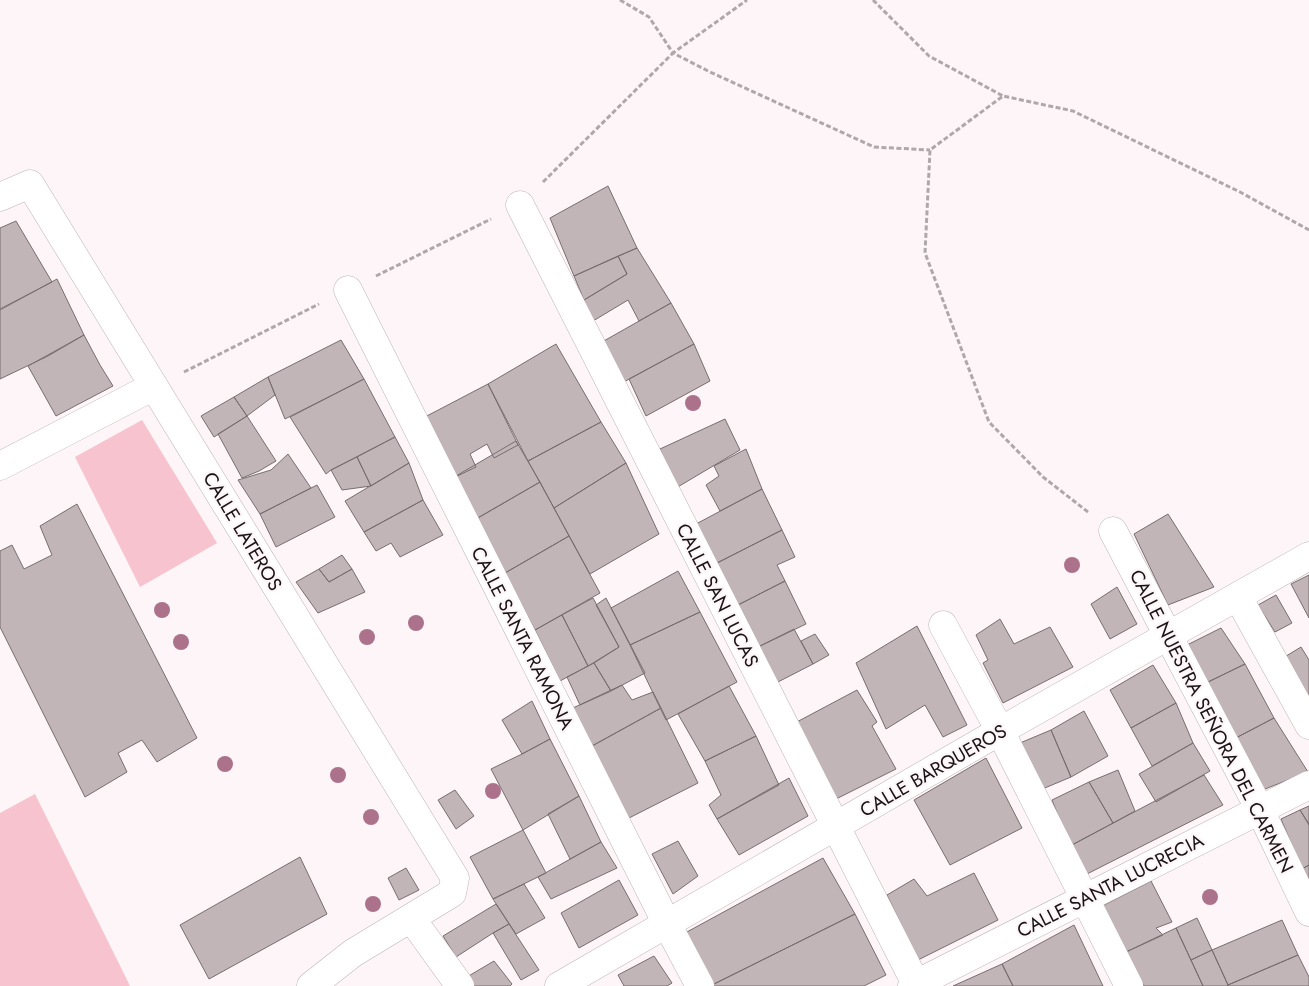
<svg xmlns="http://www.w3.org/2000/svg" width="1309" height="986" viewBox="0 0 1309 986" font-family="Jost,sans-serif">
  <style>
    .green { fill: #f6c3ce }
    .building { fill: #c2b5b7; stroke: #786d6f }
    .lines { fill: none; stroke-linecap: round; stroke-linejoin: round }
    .street-casing { stroke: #bfb2b4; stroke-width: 29 }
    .path { stroke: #afa8aa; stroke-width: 3; stroke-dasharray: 5 2.5; stroke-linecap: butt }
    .street { stroke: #fff; stroke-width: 28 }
    .tree { fill: #ad728b }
    .labels { text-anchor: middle; stroke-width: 4.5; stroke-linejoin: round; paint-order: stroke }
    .street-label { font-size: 19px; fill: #181415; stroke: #fdf5f7 }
  </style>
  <rect width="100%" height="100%" fill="#fdf5f7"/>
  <!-- green -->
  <path class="green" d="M142,420L217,543L140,587L75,457Z
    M35,794L130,986H0V813Z"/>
  <!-- building -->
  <path class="building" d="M608,186L637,248L574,276L550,218Z
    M16,221L52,282L0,309V228Z
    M637,248L671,303L639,321L628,300L593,321L584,300L627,274L618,256Z
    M618,256L627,274L584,300L574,276Z
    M57,279L84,335L48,356L0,379V310Z
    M671,303L694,344L622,383L602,342Z
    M84,335L100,365L113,386L56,416L28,366Z
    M341,340L364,379L285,419L268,377Z
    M556,344L601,422L528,461L488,384Z
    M694,344L710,381L646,416L629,379Z
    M268,377L275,395L247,416L234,397Z
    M364,379L395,437L331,470L326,474L290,417Z
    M488,384L518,445L494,458L487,444L470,454L476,467L449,480L423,418Z
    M234,397L247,416L214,437L201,416Z
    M247,416L276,461L259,471L242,478L218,434Z
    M725,419L740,450L676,488L660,449Z
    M601,422L626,463L554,508L528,461Z
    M395,437L409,463L371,486L357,457Z
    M516,441L540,482L476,519L456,476Z
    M746,449L762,489L720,511L706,485L719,476L714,466Z
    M288,454L311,488L260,514L238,480L271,470Z
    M357,457L371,486L342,490L331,470Z
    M409,463L423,500L364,532L345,501Z
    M626,463L659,534L590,574L554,508Z
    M540,482L569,536L505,573L476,519Z
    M317,485L335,517L276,547L260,514Z
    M762,489L782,530L715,564L696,524Z
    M423,500L443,535L400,557L391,543L376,551L364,532Z
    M77,504L197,738L157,762L142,740L118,753L127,772L85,797L0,627V551L12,545L24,569L52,555L40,526Z
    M1168,514L1214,587L1168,605L1134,534Z
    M782,530L795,557L777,565L785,581L736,606L715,564Z
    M569,536L600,593L535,630L505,573Z
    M342,555L352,569L329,582L319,569Z
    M319,569L329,582L352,569L365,592L318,613L296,582Z
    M678,571L700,612L630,645L611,608Z
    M1309,575V618L1291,584Z
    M785,581L806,624L756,648L736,606Z
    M1117,587L1137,624L1110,639L1091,604Z
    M1276,595L1292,623L1275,632L1258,605Z
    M593,598L619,647L588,666L562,615Z
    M606,598L645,673L611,691L594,663L619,647L596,605Z
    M700,612L737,682L666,720L630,645Z
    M562,615L588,666L560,681L535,630Z
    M1000,619L1014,644L1050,627L1073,667L1003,703L983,663L988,660L976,635Z
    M917,626L967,725L943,737L925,705L886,729L856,663Z
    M1221,628L1245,664L1206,683L1187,645Z
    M794,629L813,664L774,684L756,648Z
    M815,634L829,655L813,664L801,641Z
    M1301,647L1309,660V708L1283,658Z
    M594,663L611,691L580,705L567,677Z
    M1245,664L1274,718L1232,740L1206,683Z
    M1153,665L1176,703L1131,728L1110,690Z
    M622,685L632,700L653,692L661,708L592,746L573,708Z
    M729,686L756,736L705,761L678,714Z
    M857,690L877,722L872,726L896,769L834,800L793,724Z
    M532,701L550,739L522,754L502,720Z
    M1176,703L1193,743L1152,766L1131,728Z
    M661,708L698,783L629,818L592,746Z
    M1084,711L1108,756L1071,777L1051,730Z
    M1274,718L1308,772L1255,793L1232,740Z
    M1051,730L1071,777L1040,790L1020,743Z
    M756,736L779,785L717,819L709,805L721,795L705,761Z
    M550,739L579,796L523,830L491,769L522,754Z
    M1193,743L1210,771L1156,802L1139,774Z
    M986,758L1022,828L950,865L914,800Z
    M1118,770L1135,811L1113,823L1089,782Z
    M1204,775L1223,805L1083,876L1070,846Z
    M789,778L808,816L739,855L717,819Z
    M1089,782L1113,823L1070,846L1052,800Z
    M455,790L474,816L456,829L438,800Z
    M579,796L601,842L570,859L548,814Z
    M1309,806V825L1300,810Z
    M1300,810L1309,824V865L1302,869L1281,819Z
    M523,830L546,873L493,899L470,857Z
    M678,841L698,876L673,894L652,854Z
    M601,842L617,868L551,899L538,877Z
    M300,857L327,914L209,979L180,925Z
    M823,858L855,914L712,985L685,933Z
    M1309,865V883L1302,869Z
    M406,868L419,890L399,900L388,878Z
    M974,873L998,920L918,960L887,895L914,879L927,896Z
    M619,880L638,915L579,948L561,913Z
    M1151,881L1172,922L1156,928L1163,935L1126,952L1102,906Z
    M524,884L545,918L516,934L493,899Z
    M496,904L509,924L493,933L456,957L443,936Z
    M855,914L886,975L864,986H713L712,985Z
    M1197,918L1212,950L1191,960L1176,928Z
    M1282,920L1298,955L1228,985L1212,950Z
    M509,924L539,970L521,980L493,933Z
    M1074,925L1103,986H1013L1002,964Z
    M1176,928L1203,986H1144L1126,952Z
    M1212,950L1228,985L1227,986H1203L1191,960Z
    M1298,955L1309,977V986H1229L1228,985Z
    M654,956L672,983L667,986H624L618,975Z
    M494,961L512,984L510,986H472L467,977Z
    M1002,964L1013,986H953Z"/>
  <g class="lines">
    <!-- street casing -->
    <g class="street-casing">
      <path id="street" d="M0,197L30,184L455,878L452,893L353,953L311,986
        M520,205L917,986
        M348,290L667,924L700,986
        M0,466L154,386
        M1113,531L1260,810L1309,912
        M1238,597L1309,725
        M943,625L1000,731L1129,986
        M411,918L460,986
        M559,986L1000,731L1309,556
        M912,986L1309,785"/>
    </g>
    <!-- path -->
    <path class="path" d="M620,0L649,17L673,53L747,0
      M873,0L929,56L1003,96
      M543,182L673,53L710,72L874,147L930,150
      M376,276L491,219
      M184,372L319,304
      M1088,512L1043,477L989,422L925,253L930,150L1003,96L1073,111L1240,192L1309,230"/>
    <!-- street -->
    <use href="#street" class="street"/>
  </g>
  <!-- trees -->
  <g class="tree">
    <circle cx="693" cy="403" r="8"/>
    <circle cx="1072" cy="565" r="8"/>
    <circle cx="162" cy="610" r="8"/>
    <circle cx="416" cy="623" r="8"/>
    <circle cx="367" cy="637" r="8"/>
    <circle cx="181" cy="642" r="8"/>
    <circle cx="225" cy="764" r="8"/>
    <circle cx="338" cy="775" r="8"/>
    <circle cx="493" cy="791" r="8"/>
    <circle cx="371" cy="817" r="8"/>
    <circle cx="1210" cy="897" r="8"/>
    <circle cx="373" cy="904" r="8"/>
  </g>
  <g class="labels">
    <!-- street labels -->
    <g class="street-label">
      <text transform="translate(243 531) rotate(59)" y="7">CALLE LATEROS</text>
      <text transform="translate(718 595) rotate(63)" y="7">CALLE SAN LUCAS</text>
      <text transform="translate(523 638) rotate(63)" y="7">CALLE SANTA RAMONA</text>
      <text transform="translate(1212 721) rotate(63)" y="7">CALLE NUESTRA SEÑORA DEL CARMEN</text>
      <text transform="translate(933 770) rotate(-30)" y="7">CALLE BARQUEROS</text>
      <text transform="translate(1110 885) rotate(-27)" y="7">CALLE SANTA LUCRECIA</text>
    </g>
  </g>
</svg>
